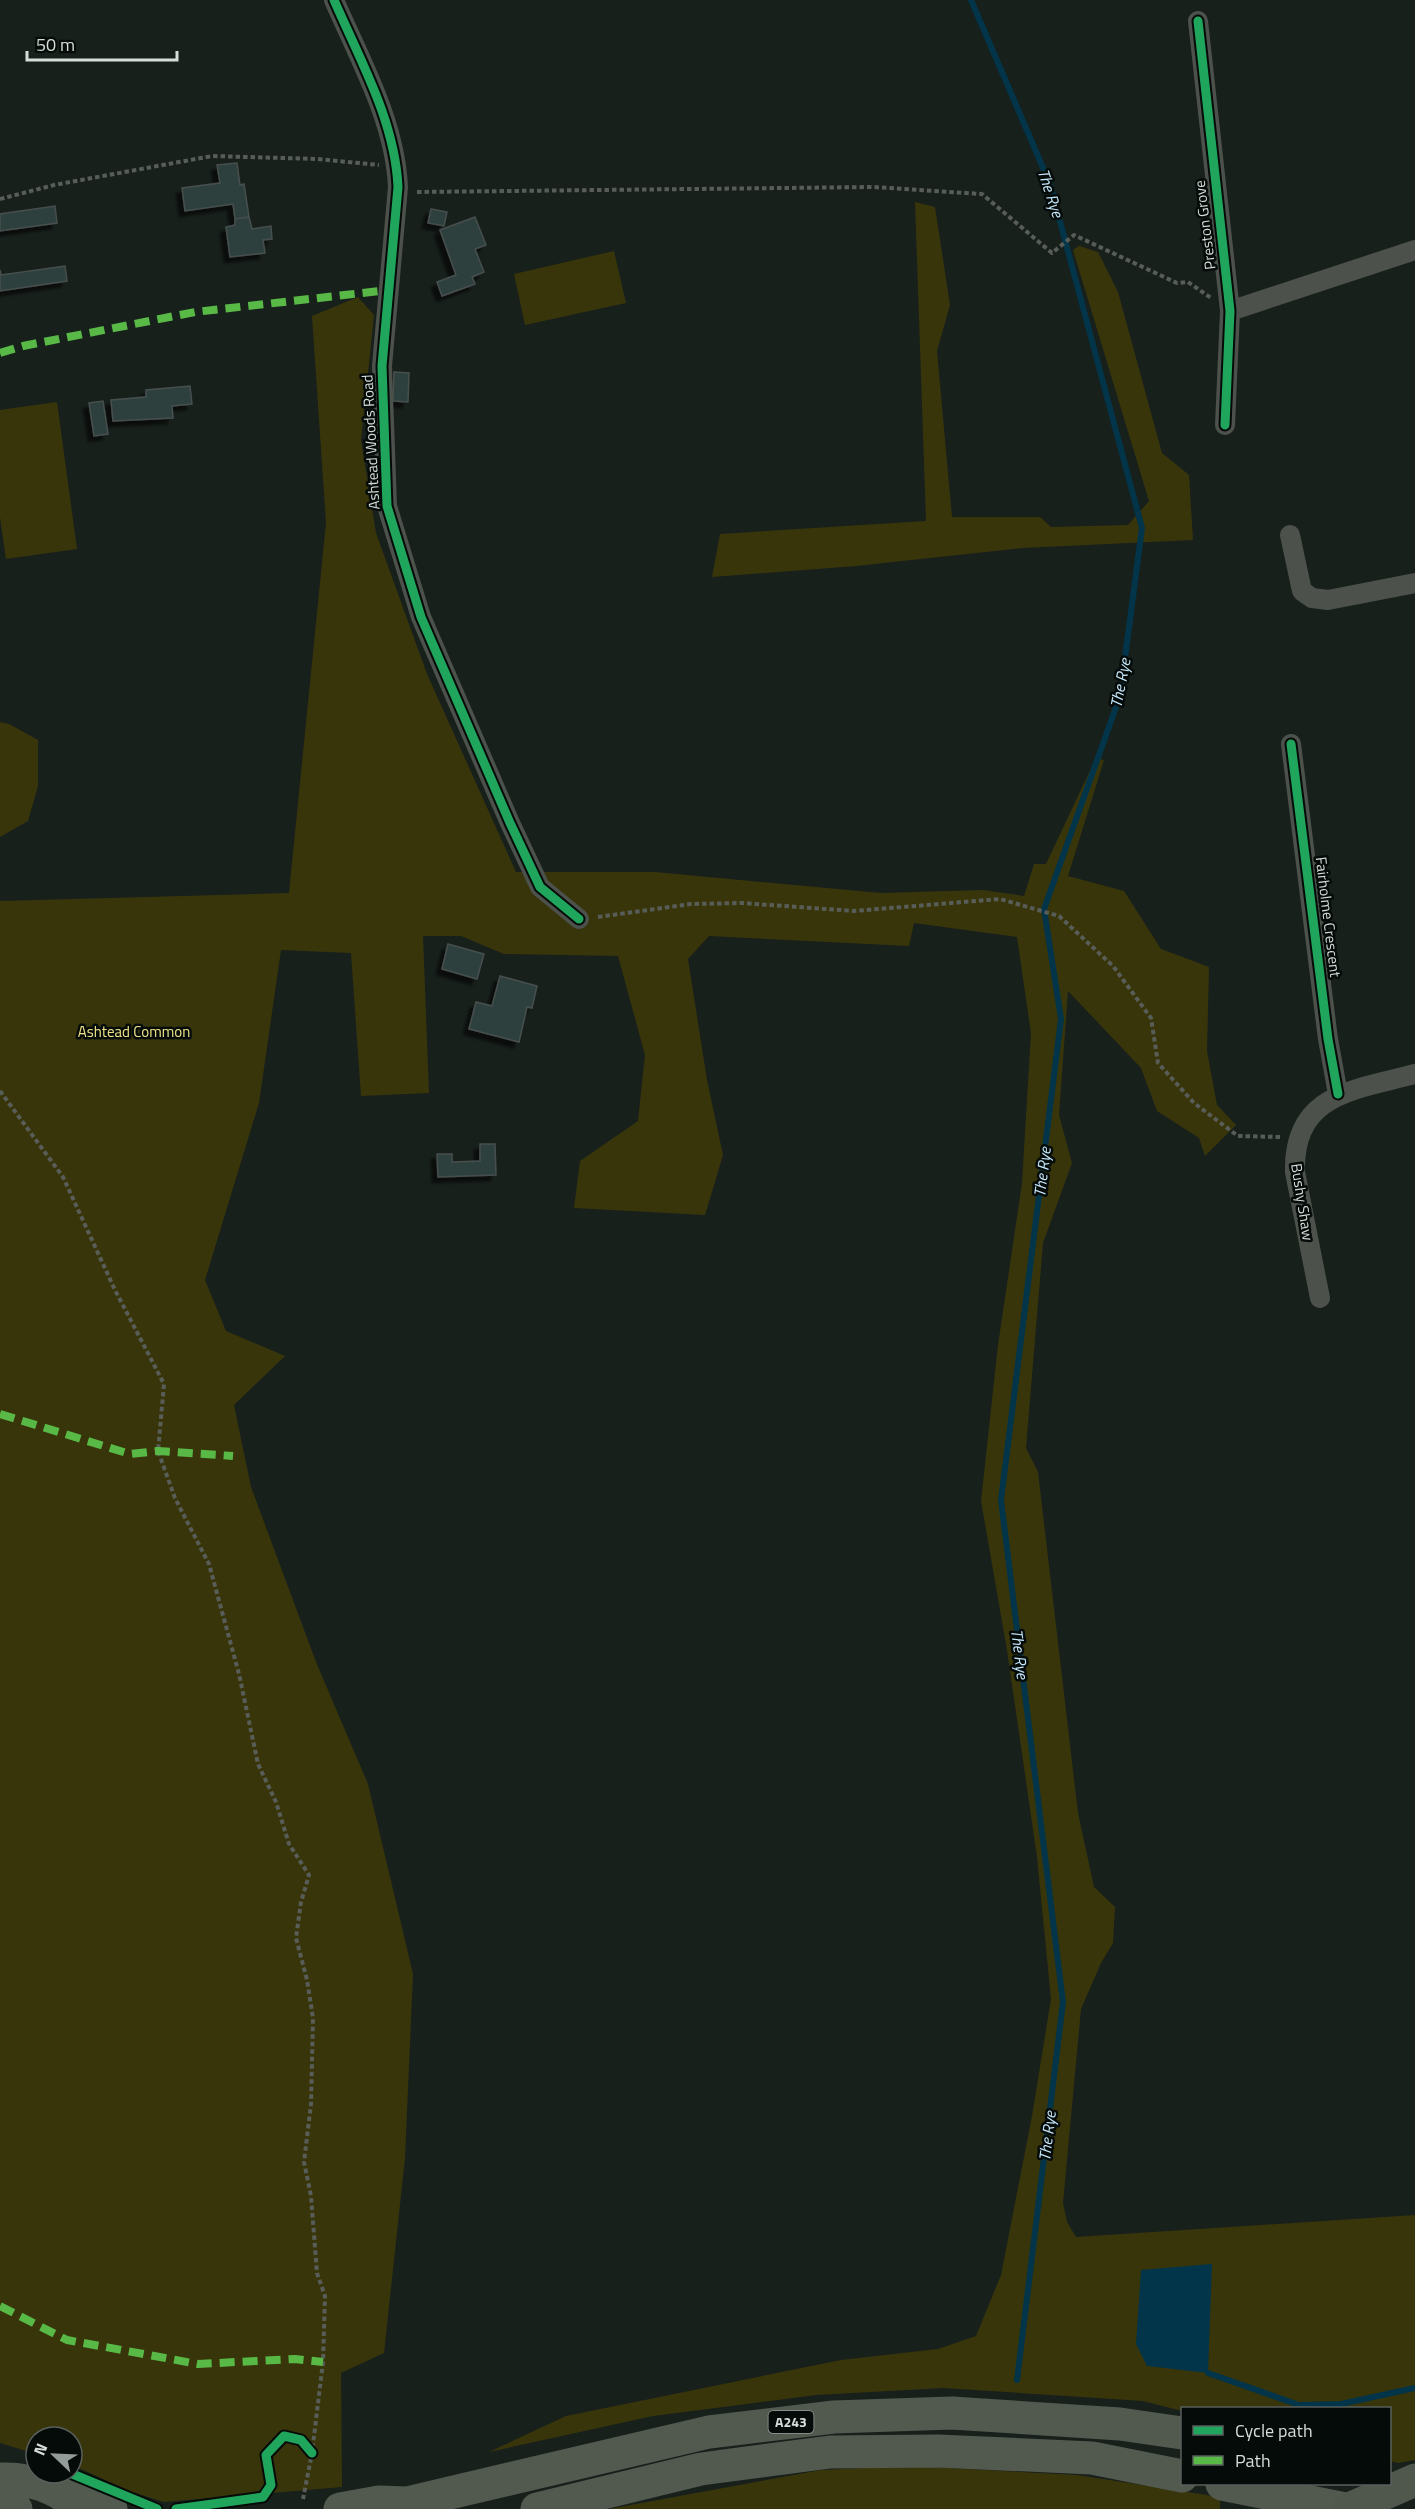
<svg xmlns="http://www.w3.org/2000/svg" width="1415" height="2509" viewBox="0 0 1415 2509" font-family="'Titillium Web',sans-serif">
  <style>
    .green { fill: #39350b }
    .water { fill: #02354a }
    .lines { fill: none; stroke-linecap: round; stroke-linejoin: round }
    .stream { stroke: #02354a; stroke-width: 6 }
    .building { fill: #2e403e; stroke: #474f4e; stroke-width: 1.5; filter: url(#shadow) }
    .path { stroke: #585d58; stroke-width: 4; stroke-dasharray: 4.5 3; stroke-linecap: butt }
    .minor { stroke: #4c514b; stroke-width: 20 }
    .trunk { stroke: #525a50; stroke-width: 33 }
    .motorway-bridge { stroke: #50584e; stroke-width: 33 }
    .quiet { stroke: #58b947; stroke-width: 8; stroke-dasharray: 15 8; stroke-linecap: butt }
    .cycleway-casing { stroke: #050b08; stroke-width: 13 }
    .cycleway { stroke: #20a55d; stroke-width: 9 }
    .labels { text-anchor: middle; stroke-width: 5; stroke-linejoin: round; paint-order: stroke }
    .shield { fill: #050b08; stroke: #979f9b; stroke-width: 1.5 }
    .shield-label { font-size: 14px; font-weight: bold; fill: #d5deda }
    .street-label { font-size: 15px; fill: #d5deda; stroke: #050b08 }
    .park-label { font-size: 15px; fill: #efe387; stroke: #050b08 }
    .water-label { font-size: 16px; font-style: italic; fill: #c7e9fe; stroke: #050b08 }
  </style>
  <defs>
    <filter id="shadow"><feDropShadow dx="-5.5" dy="5.5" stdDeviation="1.5" flood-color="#0009"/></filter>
  </defs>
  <rect width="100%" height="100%" fill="#18201c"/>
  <!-- green -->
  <path class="green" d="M915,202L935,207L950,305L937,351L952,517H1040L1051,527L1128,525L1149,501L1073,250L1079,246L1098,252L1118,292L1162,453L1189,475L1193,540L1023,548L856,566L712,577L720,534L926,521Z
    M614,251L626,303L525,325L514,274Z
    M358,297L374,315L361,440L376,533L427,674L516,872H655L881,893L983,890L1024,896L1034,864H1046L1096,758L1104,760L1068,876L1124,891L1161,949L1209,967L1207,1051L1217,1105L1236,1125L1205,1156L1199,1138L1157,1111L1141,1068L1068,991L1059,1115L1072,1163L1043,1243L1026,1448L1038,1472L1078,1813L1094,1887L1115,1907L1113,1943L1101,1963L1081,2009L1063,2203L1067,2222L1076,2237L1415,2215V2460L1398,2463L1390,2461V2408H1182V2411L1143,2401L944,2388L816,2395L653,2416L489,2452L566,2416L841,2360L938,2349L976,2336L1001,2275L1032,2116L1051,1999L1037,1857L1007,1650L981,1501L998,1345L1022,1183L1031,1033L1017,937L914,923L909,946L709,936L688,959L707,1080L723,1155L705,1215L574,1208L580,1161L638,1121L645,1055L618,956L504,954L461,936H423L429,1093L361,1096L351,953L281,950L259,1103L205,1280L226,1331L285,1356L234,1405L251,1487L316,1662L368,1784L413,1974L405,2158L384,2353L341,2373L342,2487L164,2502L132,2492L72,2465V2437H36V2454L0,2443V901L289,893L326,523L312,316Z
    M57,402L77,549L6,559L0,517V410Z
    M0,722L9,724L38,740V786L28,821L0,837Z
    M910,2466L1077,2475L1220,2497V2509H609L821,2470Z"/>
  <!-- water -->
  <path class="water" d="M1212,2264L1208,2373L1147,2366L1136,2344L1141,2270Z"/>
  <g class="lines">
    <!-- stream -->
    <path class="stream" d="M971,0L1050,184L1142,528L1120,696L1044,909L1061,1019L1001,1500L1063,2002L1017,2380
      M1208,2373L1299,2405L1341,2404L1415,2388"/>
  </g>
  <!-- building -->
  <path class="building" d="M237,163L240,185L244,184L249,217L235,219L233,204L185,211L182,188L220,183L217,165Z
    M55,206L57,223L0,231V214Z
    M431,209L447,212L444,226L428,223Z
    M249,217L252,229L271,226L272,239L263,240L265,253L230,257L226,227L235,225V219Z
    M475,217L486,245L475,249L484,272L472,277L475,284L442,296L437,282L456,275L440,230Z
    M65,266L67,281L0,291V270L1,275Z
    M394,372L409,373L408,402L393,401Z
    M190,386L192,404L172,406L173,418L113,421L111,400L146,397V390Z
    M103,401L108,434L94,436L89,403Z
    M448,944L484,954L477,979L442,969Z
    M500,976L537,986L532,1008L527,1007L519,1042L469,1029L476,1002L492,1006Z
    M480,1144H495L496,1175L438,1177L437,1154H452V1162L480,1161Z"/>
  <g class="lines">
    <!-- path -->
    <path class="path" d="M417,192L873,187L982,194L1052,253L1074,235L1177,283L1188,282L1211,298
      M0,199L54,185L212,156L318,159L379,165
      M598,917L691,904L742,903L854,911L1000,899L1059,916L1113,966L1151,1018L1158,1063L1194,1103L1238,1136L1280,1137
      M0,1091L63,1177L115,1290L164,1384L158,1451L175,1498L209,1564L239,1674L258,1764L276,1802L289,1844L309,1875L301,1902L296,1938L307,1980L313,2018L311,2104L304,2162L311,2196L317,2273L325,2296L323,2362L312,2453L303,2499"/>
    <!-- minor -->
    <path class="minor" d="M334,0C360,60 395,121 398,187L382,366L387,506L421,617L510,823L540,887L579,919
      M1198,21L1230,311L1225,425
      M1230,311L1415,250
      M1290,535L1302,591L1312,598L1328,600L1415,583
      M1291,744L1328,1039L1338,1094
      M1320,1298L1295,1172C1293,1093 1355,1090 1415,1074"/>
    <!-- trunk -->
    <path class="trunk" d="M0,2479C30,2478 58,2487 80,2509
      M1222,2484L1345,2509
      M0,2494L16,2509
      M66,2495L91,2500L111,2509
      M340,2509L379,2502L407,2503
      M394,2509L407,2503L709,2432L834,2417L952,2413L1120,2424L1182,2433
      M537,2509L701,2469L830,2452L938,2451L1092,2458L1182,2476"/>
    <!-- motorway-bridge -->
    <path class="motorway-bridge" d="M1349,2509L1415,2480"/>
    <!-- quiet -->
    <path class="quiet" d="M0,353L23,346L195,312L389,290
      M0,1414L130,1454L158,1451L233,1456
      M0,2306L67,2340L198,2364L295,2359L323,2362"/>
    <!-- cycleway casing -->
    <g class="cycleway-casing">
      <path id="cycleway" d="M334,0C360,60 395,121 398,187L382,366L387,506L421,617L510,823L540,887L579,919
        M1198,21L1230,311L1225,425
        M1291,744L1328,1039L1338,1094
        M70,2473L157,2509
        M176,2509L263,2497L271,2485L266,2455L284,2436L301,2440L312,2453"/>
    </g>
    <!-- cycleway -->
    <use href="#cycleway" class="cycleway"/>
  </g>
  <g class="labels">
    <!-- shield labels -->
    <rect class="shield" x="768.5" y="2411" width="45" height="22" rx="4.5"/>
    <g class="shield-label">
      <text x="791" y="2427">A243</text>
    </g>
    <!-- street labels -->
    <g class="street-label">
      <text transform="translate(1205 225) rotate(-97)" y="5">Preston Grove</text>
      <text transform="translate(371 442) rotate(-93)" y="5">Ashtead Woods Road</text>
      <text transform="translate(1328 917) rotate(83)" y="5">Fairholme Crescent</text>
      <text transform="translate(1302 1202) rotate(81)" y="5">Bushy Shaw</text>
    </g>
    <!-- park labels -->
    <g class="park-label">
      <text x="134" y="1037">Ashtead Common</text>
    </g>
    <!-- water labels -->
    <g class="water-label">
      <text transform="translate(1051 193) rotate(72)" y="6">The Rye</text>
      <text transform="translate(1120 683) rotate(-79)" y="6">The Rye</text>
      <text transform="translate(1042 1172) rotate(-83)" y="6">The Rye</text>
      <text transform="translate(1020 1654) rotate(83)" y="6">The Rye</text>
      <text transform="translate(1047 2136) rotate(-83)" y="6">The Rye</text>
    </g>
  </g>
  <!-- legend -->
  <rect x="1181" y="2407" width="210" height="78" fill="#050b08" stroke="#585f5c" stroke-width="1.5"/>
  <rect x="1193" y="2426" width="30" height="9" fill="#20a55d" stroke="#585f5c" stroke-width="1.5"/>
  <text x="1235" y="2437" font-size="18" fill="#d5deda">Cycle path</text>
  <rect x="1193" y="2456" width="30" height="9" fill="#58b947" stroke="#585f5c" stroke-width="1.5"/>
  <text x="1235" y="2467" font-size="18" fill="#d5deda">Path</text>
  <!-- north arrow -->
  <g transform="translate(54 2455) rotate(293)"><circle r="28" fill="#050b08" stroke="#585f5c" stroke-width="1.5"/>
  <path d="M0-4.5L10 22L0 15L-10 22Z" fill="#939c98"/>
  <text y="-9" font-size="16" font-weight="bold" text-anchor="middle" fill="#d5deda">N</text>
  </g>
  <!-- scale -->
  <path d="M27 51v9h150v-9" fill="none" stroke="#d5deda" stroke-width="3"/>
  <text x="36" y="51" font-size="18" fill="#d5deda" stroke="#050b08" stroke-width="4.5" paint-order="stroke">50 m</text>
</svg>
